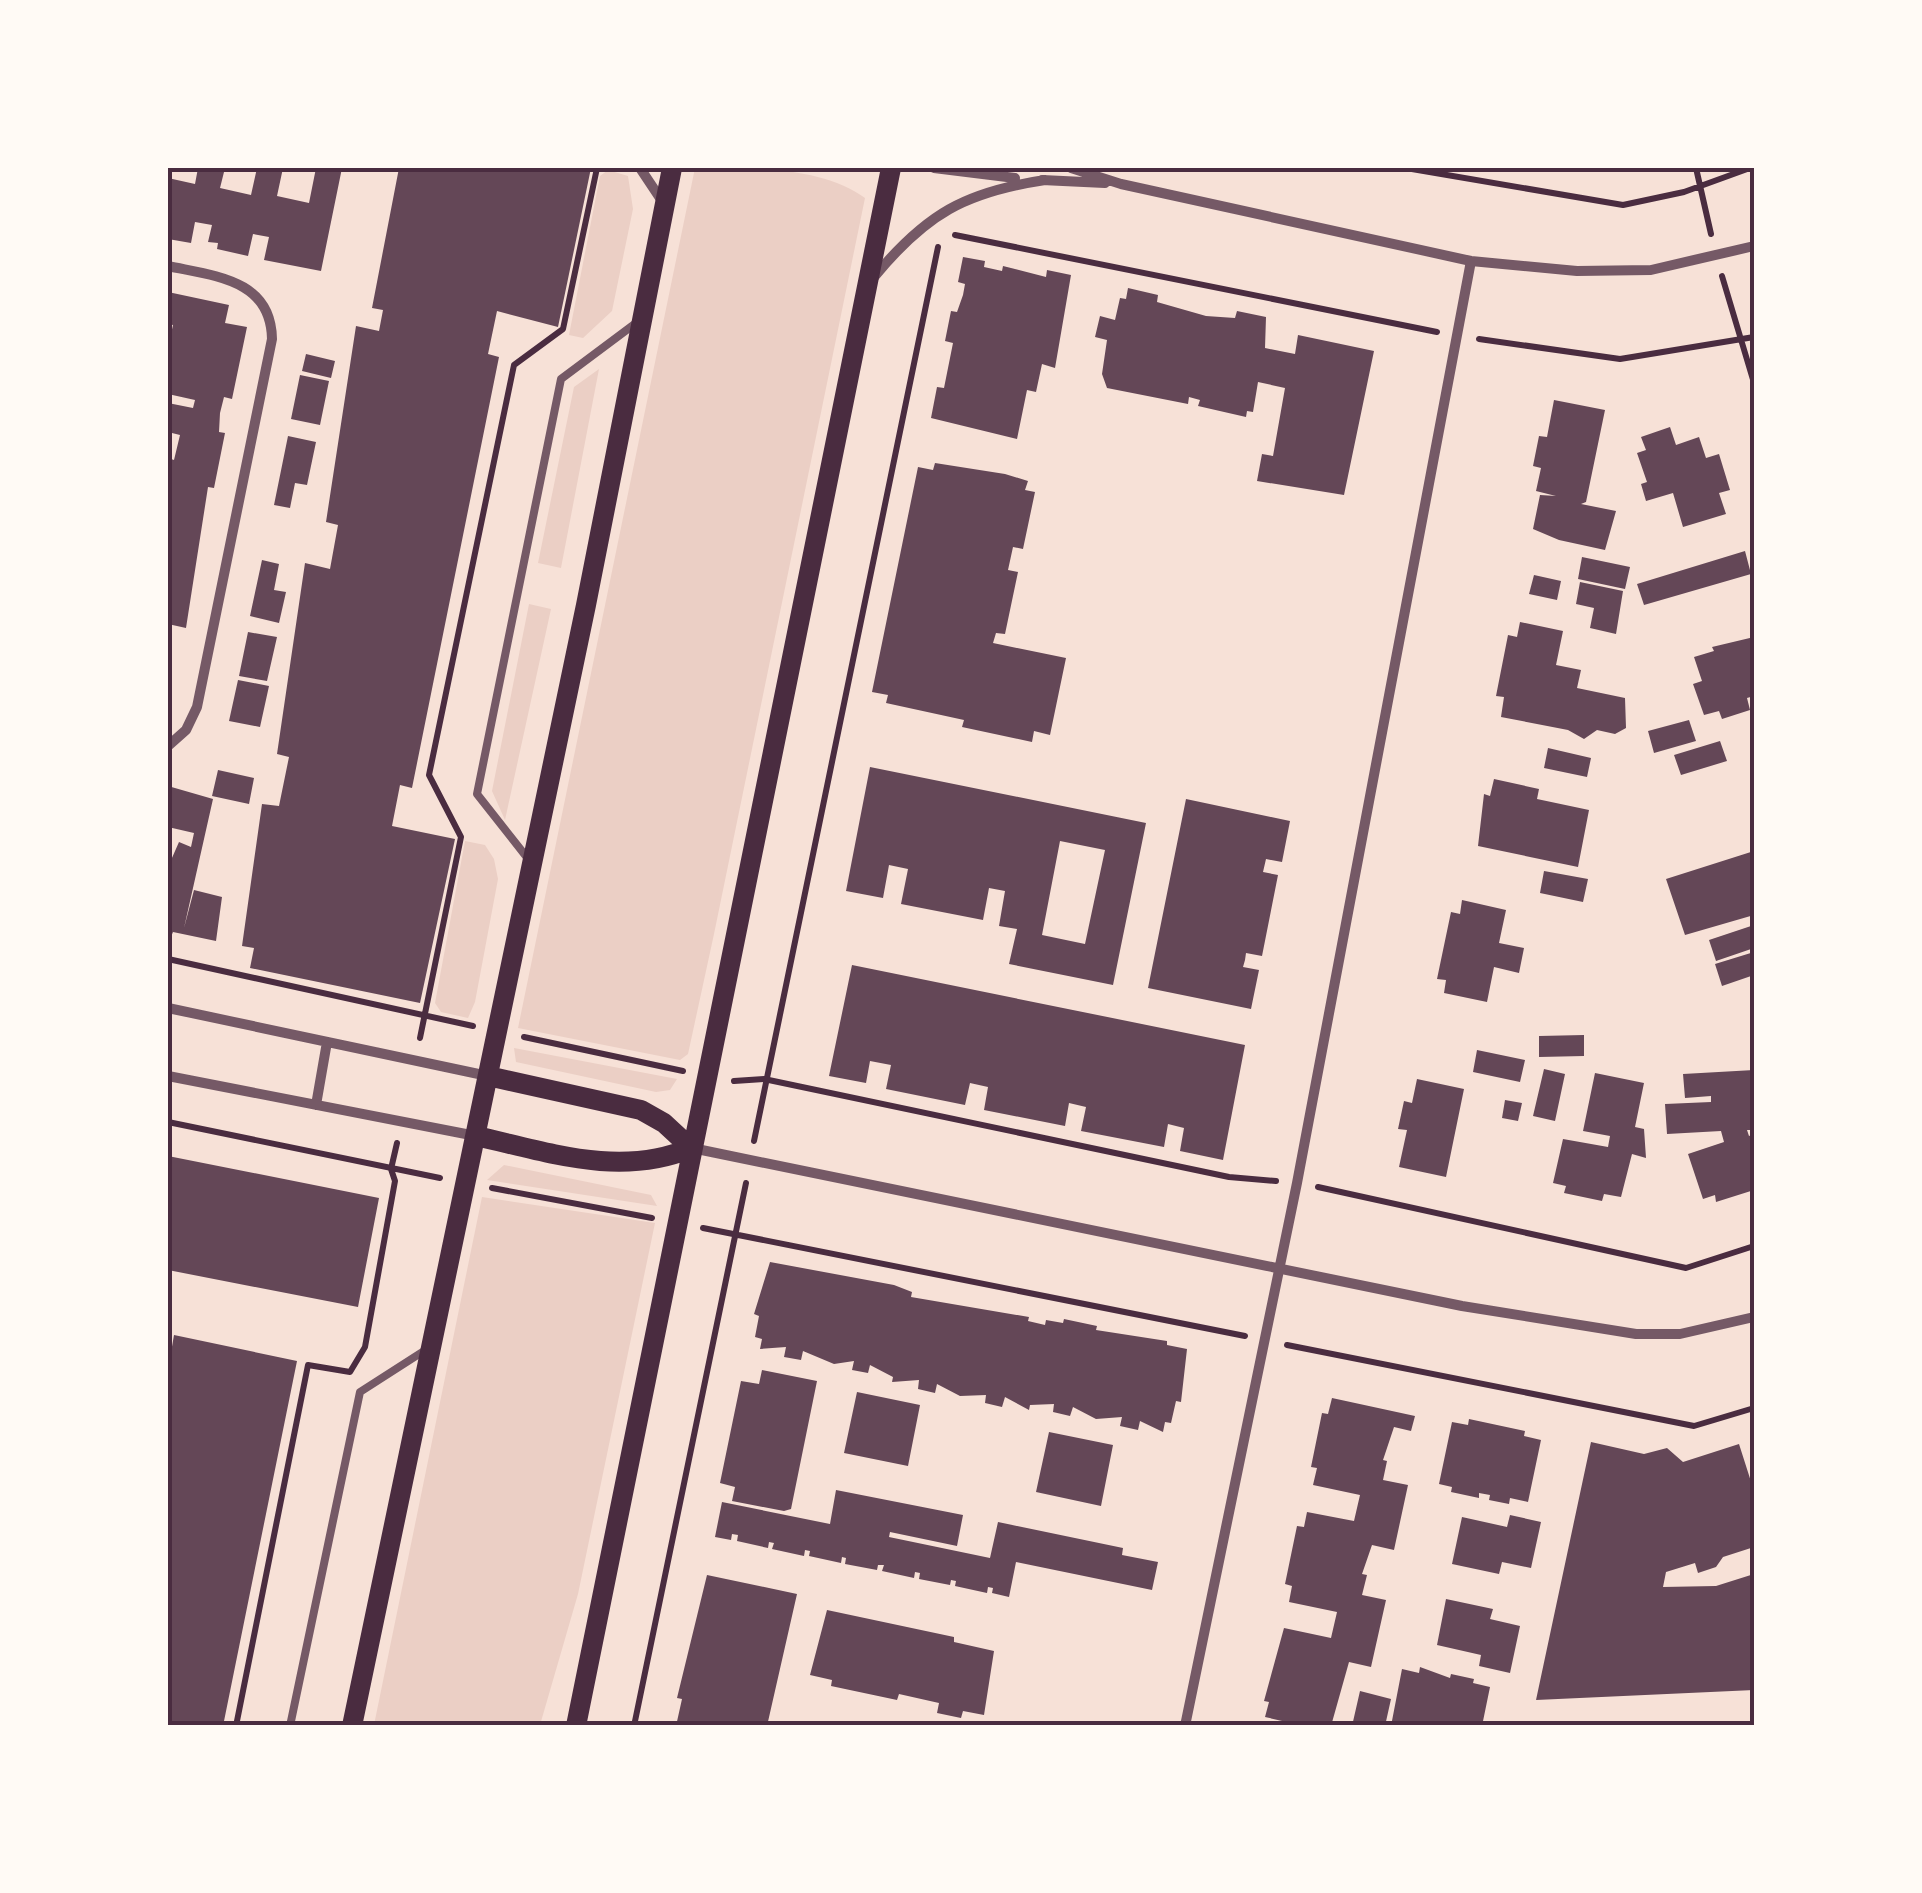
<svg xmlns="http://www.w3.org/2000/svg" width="1922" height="1893" viewBox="0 0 1922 1893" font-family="'Titillium Web',sans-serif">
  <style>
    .green { fill: #ebcfc5 }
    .building { fill: #644757; fill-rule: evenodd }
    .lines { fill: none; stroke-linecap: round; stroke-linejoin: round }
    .path { stroke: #4a2c40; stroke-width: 6 }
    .service { stroke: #755966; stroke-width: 8 }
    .minor { stroke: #755966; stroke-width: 10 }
    .secondary { stroke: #4a2c40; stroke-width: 20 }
    .neatline { fill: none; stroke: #4a2c40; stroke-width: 4 }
  </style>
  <rect width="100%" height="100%" fill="#f7e1d7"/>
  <!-- green -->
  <path class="green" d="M695,168C746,167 822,166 865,198L714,934L688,1054L680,1060L518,1028Z
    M608,170L628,176L633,209L612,311L583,338L569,335L600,176Z
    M599,369L561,568L538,563L574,387Z
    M529,604L551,609L505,820L492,791Z
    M465,841L485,845L494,859L498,879L475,1002L468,1018L441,1012L435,1003Z
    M514,1048L677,1079L670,1090L656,1092L516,1062Z
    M504,1165L651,1195L657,1206L487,1180Z
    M482,1197L655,1223L578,1594L540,1725H374Z"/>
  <!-- building -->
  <path class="building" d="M198,168H225L220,188L251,195L257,168H283L277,196L309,203L316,168H342L321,271L264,260L269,237L253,234L248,256L217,249L218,243L208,242L212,225L195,222L191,243L168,239V178L195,184Z
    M399,168H591L558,327L497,311L488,354L499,357L412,788L400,785L392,826L455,839L420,1003L250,968L254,948L242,946L262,804L279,806L289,757L277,754L305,563L330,569L338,525L326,522L356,326L379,331L383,310L372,308Z
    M963,257L985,261L984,267L1002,271L1003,266L1046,277L1047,270L1071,275L1055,368L1042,364L1036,392L1027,390L1017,439L931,418L937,387L944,388L953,343L945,341L951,311L957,312L963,295L965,284L958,282Z
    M1128,288L1158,295L1157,302L1206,316L1235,318L1237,311L1266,317L1265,348L1295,354L1298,335L1374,351L1344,495L1257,481L1262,454L1273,456L1285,388L1258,382L1253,412L1247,411L1246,417L1198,406L1200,400L1189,397L1188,404L1107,388L1102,374L1107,340L1095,337L1100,316L1115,320L1120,298L1126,299Z
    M168,292L229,305L225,323L247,327L232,399L224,397L220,413L219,432L225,433L214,488L208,487L186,628L168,624V458L174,460L180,435L168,432V403L193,408L195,400L168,394V347L173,325L168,324Z
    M306,354L335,361L331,378L302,371Z
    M300,375L329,381L320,425L291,419Z
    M1554,400L1605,410L1586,502L1581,504L1616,511L1605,550L1559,540L1533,529L1540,495L1556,496L1536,491L1541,468L1533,466L1539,436L1547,437Z
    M1670,427L1676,445L1699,437L1706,458L1719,454L1730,490L1719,493L1726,514L1683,527L1673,493L1646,501L1641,484L1647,482L1637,453L1646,450L1641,437Z
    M288,436L316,442L307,485L295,483L290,508L274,505Z
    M935,463L1005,474L1028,481L1025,490L1035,492L1023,549L1013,547L1008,570L1018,572L1005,634L996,633L993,643L1066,658L1050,735L1034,731L1032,742L962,727L964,720L886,703L888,695L872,692L918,467L933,470Z
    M1745,551L1751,574L1644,605L1637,584Z
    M1582,557L1630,567L1625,589L1578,579Z
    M262,560L279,564L274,590L286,592L279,623L250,616Z
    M1534,575L1561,581L1557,600L1529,594Z
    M1580,582L1623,591L1616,634L1590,628L1594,608L1576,604Z
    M1520,622L1563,631L1556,665L1581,670L1577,688L1625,698L1626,728L1615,734L1597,730L1584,739L1568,730L1501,717L1504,697L1496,696L1508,635L1517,637Z
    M248,632L277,637L267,681L239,676Z
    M1754,637V696L1747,698L1750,710L1722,719L1719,711L1704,715L1693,684L1702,681L1694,657L1714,651L1712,647Z
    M238,680L269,686L260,727L229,721Z
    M1689,720L1696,741L1654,753L1648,731Z
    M1720,741L1727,761L1681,775L1674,755Z
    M1548,748L1591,758L1587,777L1544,768Z
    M870,767L1146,823L1113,985L1009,964L1017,929L999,926L1005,891L989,888L983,920L901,904L908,869L889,865L883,898L846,891ZM1060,841L1105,850L1085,944L1042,935Z
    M218,770L254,778L249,804L212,796Z
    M1494,779L1539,789L1537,799L1589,810L1578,867L1478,846L1484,794L1490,796Z
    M168,786L213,799L184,928L194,890L222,897L216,941L173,932L168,944V867L179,842L191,847L194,833L168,827Z
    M1186,799L1290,821L1282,862L1266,859L1263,872L1278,875L1262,956L1246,953L1245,960L1243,967L1259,970L1251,1009L1148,988Z
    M1754,851V915L1685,935L1666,879Z
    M1544,871L1588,879L1583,902L1540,893Z
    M1462,900L1506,910L1499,943L1524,948L1519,973L1494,967L1487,1002L1444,993L1446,980L1437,979L1451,912L1460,914Z
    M1754,925V948L1716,961L1709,940Z
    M1754,952V975L1722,986L1715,964Z
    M852,965L1245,1045L1223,1160L1180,1151L1184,1128L1168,1124L1164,1147L1081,1131L1086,1107L1069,1103L1065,1126L984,1110L988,1087L970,1083L965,1105L886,1089L891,1065L870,1061L866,1083L829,1076Z
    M1584,1035V1056L1539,1057V1036Z
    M1477,1050L1525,1060L1520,1082L1473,1072Z
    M1544,1069L1565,1074L1555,1121L1533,1116Z
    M1754,1070V1130H1747L1749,1136L1754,1134V1190L1716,1202L1715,1195L1703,1199L1688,1154L1724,1142L1721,1131L1667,1134L1665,1104L1711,1102V1096L1685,1098L1683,1074Z
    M1595,1073L1644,1083L1635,1127L1644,1129L1646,1158L1632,1154L1621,1197L1604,1194L1602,1201L1564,1193L1566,1186L1553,1183L1563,1139L1608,1147L1610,1136L1583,1131Z
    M1417,1079L1464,1089L1446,1177L1399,1167L1407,1130L1398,1129L1404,1101L1412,1103Z
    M1505,1100L1522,1103L1518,1121L1502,1118Z
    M168,1156L379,1198L358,1307L168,1270Z
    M770,1262L894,1285L912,1292L911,1297L1029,1317L1028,1321L1045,1325L1046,1320L1063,1323L1064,1319L1097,1326L1096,1330L1167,1341V1345L1187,1349L1181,1402L1176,1401L1171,1423L1165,1422L1163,1432L1140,1421L1138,1430L1120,1426L1122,1417L1096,1419L1073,1407L1070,1416L1053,1412L1054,1404L1030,1405L1029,1410L1005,1397L1002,1407L985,1403L986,1395L960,1396L937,1384L935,1393L918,1389L919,1380L892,1382L893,1377L870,1365L868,1373L852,1370L854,1361L834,1364L803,1351L801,1360L784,1357L786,1347L760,1349L762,1339L755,1337L759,1316L754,1314Z
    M174,1335L297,1361L223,1726H168V1370Z
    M762,1370L817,1381L791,1509L784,1511L732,1501L735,1487L720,1483L741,1381L759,1384Z
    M857,1392L920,1405L908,1466L844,1453Z
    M1332,1398L1415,1416L1411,1431L1394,1427L1383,1460L1387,1461L1383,1480L1408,1485L1394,1550L1372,1545L1362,1574L1367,1575L1362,1595L1386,1600L1371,1667L1349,1662L1331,1726H1304L1265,1717L1269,1702L1264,1701L1284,1628L1331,1638L1337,1612L1289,1602L1292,1586L1285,1584L1297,1526L1304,1527L1307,1512L1354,1521L1360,1495L1313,1485L1317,1468L1311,1467L1322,1413L1328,1414Z
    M1469,1419L1525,1431L1524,1436L1541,1440L1528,1502L1510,1498L1509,1504L1489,1500L1490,1495L1479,1493V1498L1451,1492L1452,1487L1439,1484L1452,1422L1468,1425Z
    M1049,1432L1113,1445L1101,1506L1036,1492Z
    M1591,1442L1644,1454L1667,1448L1683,1462L1739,1444L1754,1491V1547L1723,1557L1716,1567L1698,1573L1695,1563L1666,1572L1663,1587L1716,1586L1754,1574V1690L1536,1700Z
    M836,1490L963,1515L957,1546L890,1532L889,1537L990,1558L998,1522L1123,1548L1122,1555L1158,1562L1152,1590L1016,1562L1009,1597L992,1593L993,1588L988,1587L987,1593L955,1586L956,1581L951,1580L950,1585L919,1579L920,1573L915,1572L914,1578L882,1571L884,1565H878L877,1570L845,1564L846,1558L842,1557L841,1563L809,1556L810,1551L805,1550L804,1556L772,1549L774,1543L769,1542L768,1548L737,1541L738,1535L732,1534L731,1540L715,1537L722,1502L830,1524Z
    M1510,1515L1541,1522L1531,1568L1502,1562L1499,1574L1452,1564L1462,1517L1507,1527Z
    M707,1575L797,1594L767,1726H676L682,1699L677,1698Z
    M1446,1599L1493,1609L1490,1619L1520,1626L1510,1673L1479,1666L1481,1655L1437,1645Z
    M827,1610L954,1637V1642L994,1651L984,1715L963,1711L961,1718L937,1713L939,1703L899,1694L897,1700L831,1686L832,1680L810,1675Z
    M1420,1667L1450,1678L1451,1674L1474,1679L1473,1683L1490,1687L1482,1726H1391L1402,1669L1419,1673Z
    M1360,1691L1391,1699L1385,1726H1352Z"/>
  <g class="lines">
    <!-- path -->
    <path class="path" d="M1406,168L1623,205L1684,192L1750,168
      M1696,168L1711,234
      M955,235L1437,332
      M1722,276L1754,383
      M1479,339L1620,359L1754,337
      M168,959L473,1026
      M524,1037L683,1071
      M420,1038L461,837L429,775L514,365L563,329L597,168
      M734,1081L764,1079L1229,1177L1276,1181
      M168,1122L440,1178
      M754,1141L938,247
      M1318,1187L1686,1268L1754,1246
      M492,1188L652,1218
      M703,1228L1245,1336
      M1287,1345L1694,1426L1754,1408
      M236,1726L308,1365L350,1372L365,1347L395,1181L391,1169L397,1143
      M634,1726L746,1183"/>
    <!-- service -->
    <path class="service" d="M529,860L477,794L561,379L636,323
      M290,1726L360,1392L427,1349"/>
    <!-- minor -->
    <path class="minor" d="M640,168L664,204
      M934,168L1015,178
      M1071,168L1121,184L1471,261L1577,271L1651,270L1754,246
      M1042,180L1105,183
      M168,266C214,276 271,279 272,339L197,707L186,730L168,746
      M874,277C926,214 965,192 1045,180
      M168,1008L488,1076
      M168,1076L476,1136
      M316,1105L327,1042
      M692,1148L1462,1306L1636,1334H1680L1754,1317
      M1185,1726L1297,1183L1471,261"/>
    <!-- secondary -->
    <path class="secondary" d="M476,1136C548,1152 620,1178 691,1148L664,1123L641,1110L488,1076
      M352,1726L586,605L672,168
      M576,1726L891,168"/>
  </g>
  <!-- border -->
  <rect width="1922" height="1893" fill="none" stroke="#fffaf5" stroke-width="340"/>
  <rect x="170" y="170" width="1582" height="1553" class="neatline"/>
</svg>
